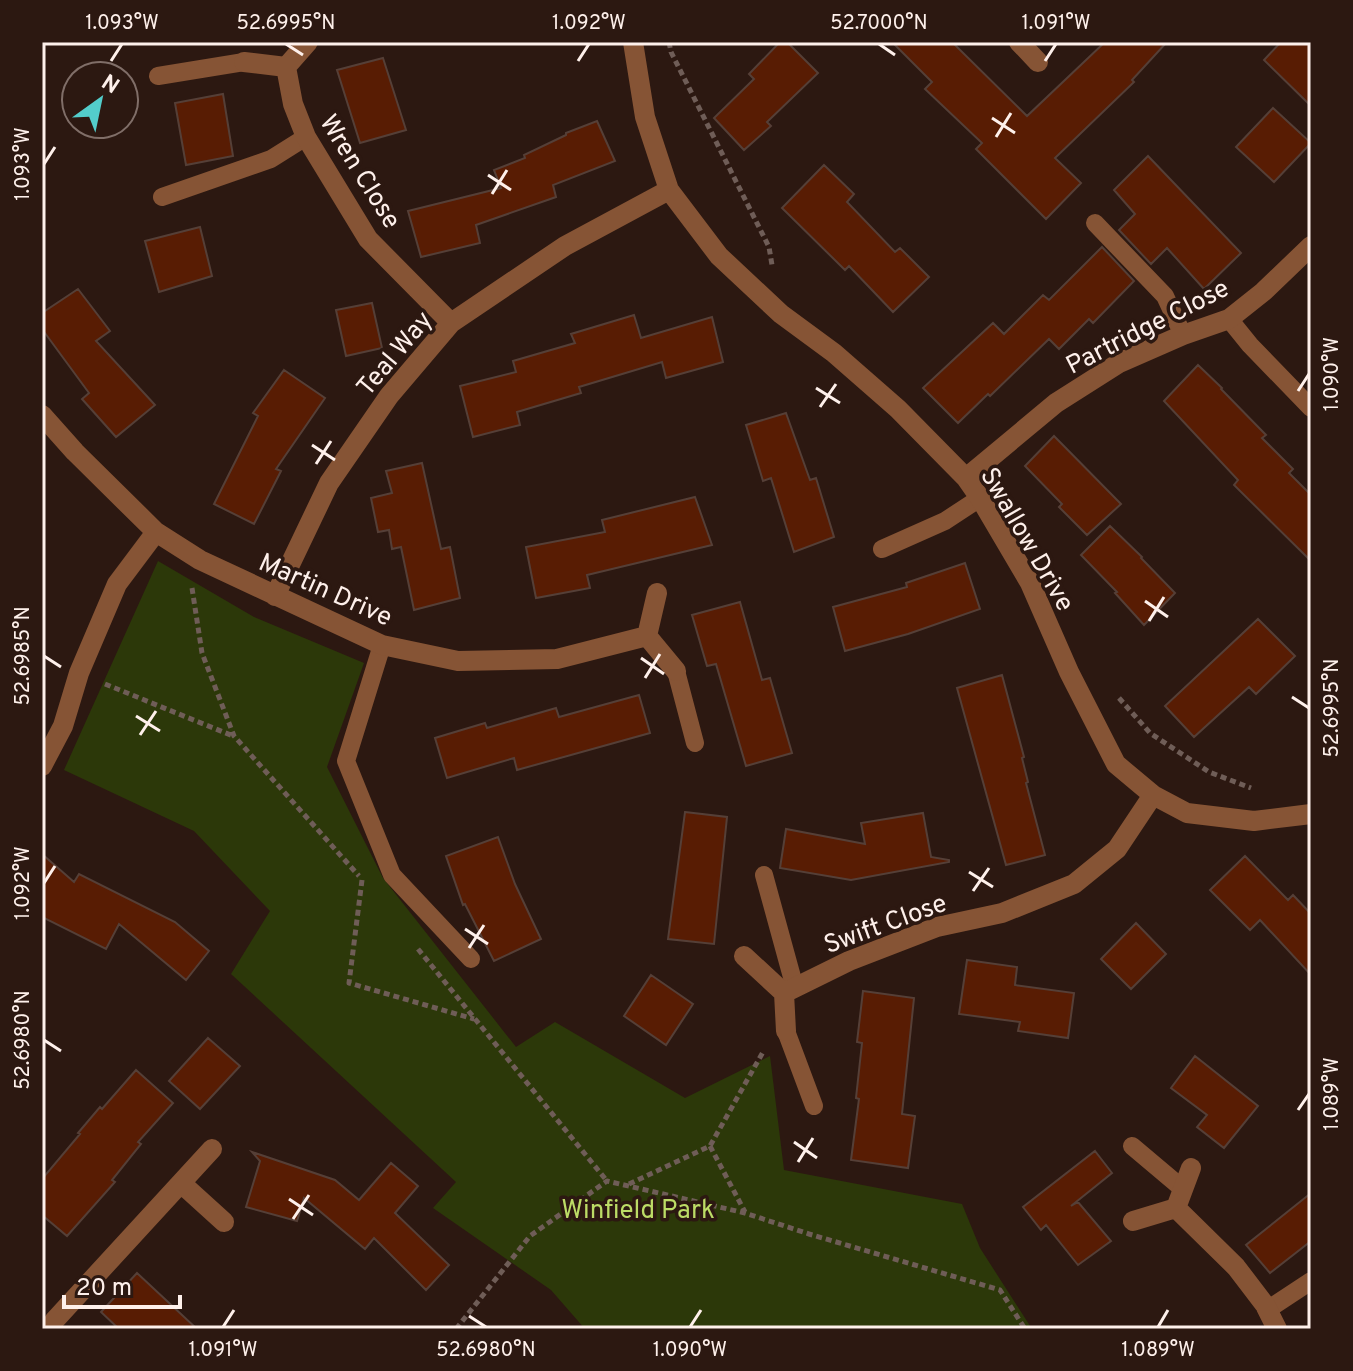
<svg xmlns="http://www.w3.org/2000/svg" width="1353" height="1371" viewBox="0 0 1353 1371" font-family="Overpass,sans-serif">
  <style>
    .green { fill: #2c3809 }
    .building { fill: #581c03; stroke: #553f37; stroke-width: 2 }
    .lines { fill: none; stroke-linecap: round; stroke-linejoin: round }
    .path { stroke: #6f5d57; stroke-width: 5; stroke-dasharray: 6 4; stroke-linecap: butt }
    .service { stroke: #865435; stroke-width: 18 }
    .minor { stroke: #865435; stroke-width: 20 }
    .ticks { fill: none; stroke: #fef0eb; stroke-width: 3 }
    .labels { text-anchor: middle; stroke-width: 7; stroke-linejoin: round; paint-order: stroke }
    .street-label { font-size: 26px; fill: #fef0eb; stroke: #2c1811 }
    .park-label { font-size: 26px; fill: #bcdc66; stroke: #2c1811 }
    .neatline { fill: none; stroke: #fef0eb; stroke-width: 3 }
    .ticks-label { font-size: 20px; text-anchor: middle; fill: #fef0eb }
  </style>
  <rect width="100%" height="100%" fill="#2c1811"/>
  <!-- green -->
  <path class="green" d="M158,561L254,617L364,663L327,767L383,878L516,1047L555,1022L685,1098L770,1056L784,1170L962,1204L980,1248L1032,1329H585L551,1290L433,1208L456,1182L231,974L270,911L194,831L64,770Z"/>
  <!-- building -->
  <path class="building" d="M780,42H787L818,73L767,122L771,126L744,150L714,118L754,79L749,74Z
    M892,42H952L1027,116L1105,42H1167L1132,80L1134,82L1055,158L1081,183L1046,219L976,149L982,143L925,89L932,82Z
    M1281,42H1311V106L1264,60Z
    M383,58L406,130L360,143L337,70Z
    M223,94L233,156L186,165L175,103Z
    M1273,108L1311,143L1274,182L1236,147Z
    M597,121L615,161L553,185L556,197L476,225L480,243L421,257L408,211L501,188L494,170L525,158L524,155L566,135V133Z
    M1148,156L1241,253L1204,289L1167,248L1151,264L1119,230L1135,214L1114,190Z
    M824,165L854,194L847,202L895,252L900,248L929,277L893,312L849,266L845,270L782,208Z
    M200,227L212,276L159,292L145,241Z
    M1102,247L1134,281L1093,323L1089,319L1059,349L1049,339L990,396L988,394L958,423L923,388L993,323L1004,334L1043,295L1049,300Z
    M78,289L110,331L96,341L155,405L116,437L82,399L89,393L42,329V313Z
    M372,303L382,348L346,356L336,310Z
    M634,315L641,338L712,317L723,362L666,378L662,362L579,387L581,393L517,412L520,425L473,437L460,386L516,372L513,361L575,343L571,334Z
    M1198,365L1222,388L1221,389L1266,435L1262,438L1293,469L1289,473L1311,495V561L1234,485L1238,480L1164,401Z
    M284,370L325,398L276,469L281,471L254,524L214,504L258,416L253,413Z
    M786,413L810,480L816,478L834,537L794,552L771,478L763,481L746,425Z
    M1054,436L1121,504L1087,535L1059,507L1062,504L1025,466Z
    M422,463L441,549L450,547L460,598L414,610L401,547L392,549L389,530L378,532L371,498L392,493L386,471Z
    M695,497L712,545L587,575L590,588L536,598L526,547L605,532L602,520Z
    M1110,526L1142,557L1141,558L1175,593L1144,625L1115,593L1117,592L1081,555Z
    M965,563L980,609L908,634L845,651L833,607L907,587L906,583Z
    M740,602L762,680L770,678L792,753L746,766L716,664L707,666L692,615Z
    M1258,619L1295,656L1256,694L1249,687L1194,737L1165,706Z
    M1002,675L1024,757L1022,758L1028,782L1026,783L1045,855L1006,865L957,688Z
    M639,695L650,733L517,770L514,758L447,778L435,738L485,723L487,728L556,708L559,717Z
    M685,812L727,817L714,944L668,939Z
    M923,813L931,857L949,860V862L851,880L780,868L786,829L865,844L861,823Z
    M498,837L515,884L541,939L494,961L465,904L463,905L446,856Z
    M42,854L74,882L79,874L175,922L209,951L186,980L119,924L106,949L42,917Z
    M1245,856L1288,900L1293,895L1311,914V975L1260,920L1250,930L1210,890Z
    M1136,923L1166,954L1131,989L1101,959Z
    M967,960L1017,967L1015,985L1074,993L1068,1038L1018,1031L1020,1022L959,1014Z
    M651,975L693,1004L666,1045L624,1016Z
    M863,991L914,998L902,1114L915,1116L908,1168L851,1160L859,1099L856,1098L862,1043L857,1042Z
    M208,1038L240,1066L200,1109L169,1081Z
    M1195,1056L1258,1106L1224,1148L1197,1127L1207,1115L1171,1088Z
    M136,1070L173,1103L138,1142L141,1144L112,1180L115,1182L67,1236L42,1215V1179L80,1134L78,1133L100,1107L102,1109Z
    M1095,1151L1112,1173L1071,1206L1078,1202L1111,1241L1078,1265L1046,1225L1041,1230L1023,1207Z
    M252,1152L335,1180L359,1200L391,1163L418,1186L395,1213L449,1265L426,1290L374,1238L365,1249L304,1198L297,1221L246,1207L260,1161Z
    M1311,1193V1241L1270,1273L1246,1245Z
    M137,1273L197,1329H119L101,1312Z"/>
  <g class="lines">
    <!-- path -->
    <path class="path" d="M669,42L671,52L769,247L772,265
      M192,588L202,653L234,736L359,876
      M105,684L233,736
      M1119,698L1150,733L1209,772L1251,788
      M362,880L349,983L474,1019
      M418,949L607,1181
      M710,1146L745,1212
      M629,1184L710,1146L763,1052
      M456,1329L530,1236L607,1181L745,1213L809,1234L1000,1290L1025,1329"/>
    <!-- service -->
    <path class="service" d="M158,76L244,62
      M162,197L271,159L306,137
      M1095,223L1165,296L1183,335
      M1229,319L1250,345L1311,408
      M882,549L945,521L980,498
      M382,645L346,761L392,875L471,959
      M676,671L695,743
      M764,875L795,988
      M786,1031L814,1106
      M1132,1146L1183,1189
      M1267,1310L1311,1281"/>
    <!-- minor -->
    <path class="minor" d="M633,42L645,117L669,190L719,256L781,314L834,353L898,409L966,478L980,498L1030,583L1069,672L1116,764L1153,795L1187,813L1254,821L1311,814
      M1019,42L1038,62
      M244,62L286,67L308,42
      M286,67L293,104L306,137L368,239L451,323
      M42,415L75,452L156,532L200,560L382,645L458,661L557,659L647,636
      M966,478L1056,403L1119,363L1183,335L1229,319L1263,292L1311,246
      M657,593L647,636L676,671
      M275,596L329,483L389,396L451,323L565,246L669,190
      M42,766L63,726L79,673L117,584L156,532
      M744,956L784,993L786,1031
      M784,993L849,961L937,927L1002,913L1074,884L1117,849L1153,795
      M181,1183L224,1222
      M1176,1208L1236,1267L1265,1305L1277,1329
      M1133,1221L1176,1208L1191,1168
      M54,1321L212,1149"/>
  </g>
  <!-- ticks -->
  <path class="ticks" d="M286,44L303,55M879,44L895,55M111,61L122,44M578,61L589,44M1045,61L1056,44M992,118L1015,133M996,137L1011,113M44,164L55,147M488,175L511,190M492,194L507,170M816,388L840,403M1298,391L1309,374M820,407L836,384M312,445L335,460M316,464L331,441M1145,601L1168,617M1149,621L1164,597M44,656L61,667M641,658L664,674M645,678L660,654M1292,697L1309,708M136,716L160,731M140,735L156,711M969,872L993,887M44,883L55,866M973,891L989,868M465,929L488,944M469,948L484,925M44,1040L61,1051M1298,1110L1309,1094M794,1142L817,1158M798,1162L813,1138M289,1199L313,1215M293,1219L309,1195M469,1316L486,1327M223,1327L234,1310M690,1327L701,1310M1158,1327L1168,1310"/>
  <g class="labels">
    <!-- street labels -->
    <g class="street-label">
      <text transform="translate(361 171) rotate(58)" y="9">Wren Close</text>
      <text transform="translate(1147 326) rotate(-27)" y="9">Partridge Close</text>
      <text transform="translate(394 353) rotate(-50)" y="9">Teal Way</text>
      <text transform="translate(1028 539) rotate(60)" y="9">Swallow Drive</text>
      <text transform="translate(326 589) rotate(24)" y="9">Martin Drive</text>
      <text transform="translate(885 923) rotate(-20)" y="9">Swift Close</text>
    </g>
    <!-- park labels -->
    <g class="park-label">
      <text x="638" y="1218">Winfield Park</text>
    </g>
  </g>
  <!-- border -->
  <rect width="1353" height="1371" fill="none" stroke="#2c1811" stroke-width="88"/>
  <!-- north arrow -->
  <g transform="translate(100 100) rotate(33)"><circle r="38" fill="#2c1811" stroke="#806e68" stroke-width="2"/>
  <path d="M0-6L14 30L0 20L-14 30Z" fill="#53cdcb"/>
  <text y="-12" font-size="22" font-weight="bold" text-anchor="middle" fill="#fef0eb">N</text>
  </g>
  <!-- scale -->
  <path d="M64 1295v12h116v-12" fill="none" stroke="#fef0eb" stroke-width="4"/>
  <text x="76" y="1295" font-size="24" fill="#fef0eb" stroke="#2c1811" stroke-width="6" paint-order="stroke">20 m</text>
  <rect x="44" y="44" width="1265" height="1283" class="neatline"/>
  <g class="ticks-label">
    <text x="122" y="29">1.093°W</text>
    <text x="286" y="29">52.6995°N</text>
    <text x="589" y="29">1.092°W</text>
    <text x="879" y="29">52.7000°N</text>
    <text x="1056" y="29">1.091°W</text>
    <text transform="translate(22 164) rotate(-90)" y="7">1.093°W</text>
    <text transform="translate(1331 374) rotate(-90)" y="7">1.090°W</text>
    <text transform="translate(22 656) rotate(-90)" y="7">52.6985°N</text>
    <text transform="translate(1331 708) rotate(-90)" y="7">52.6995°N</text>
    <text transform="translate(22 883) rotate(-90)" y="7">1.092°W</text>
    <text transform="translate(22 1040) rotate(-90)" y="7">52.6980°N</text>
    <text transform="translate(1331 1094) rotate(-90)" y="7">1.089°W</text>
    <text x="223" y="1356">1.091°W</text>
    <text x="486" y="1356">52.6980°N</text>
    <text x="690" y="1356">1.090°W</text>
    <text x="1158" y="1356">1.089°W</text>
  </g>
</svg>
